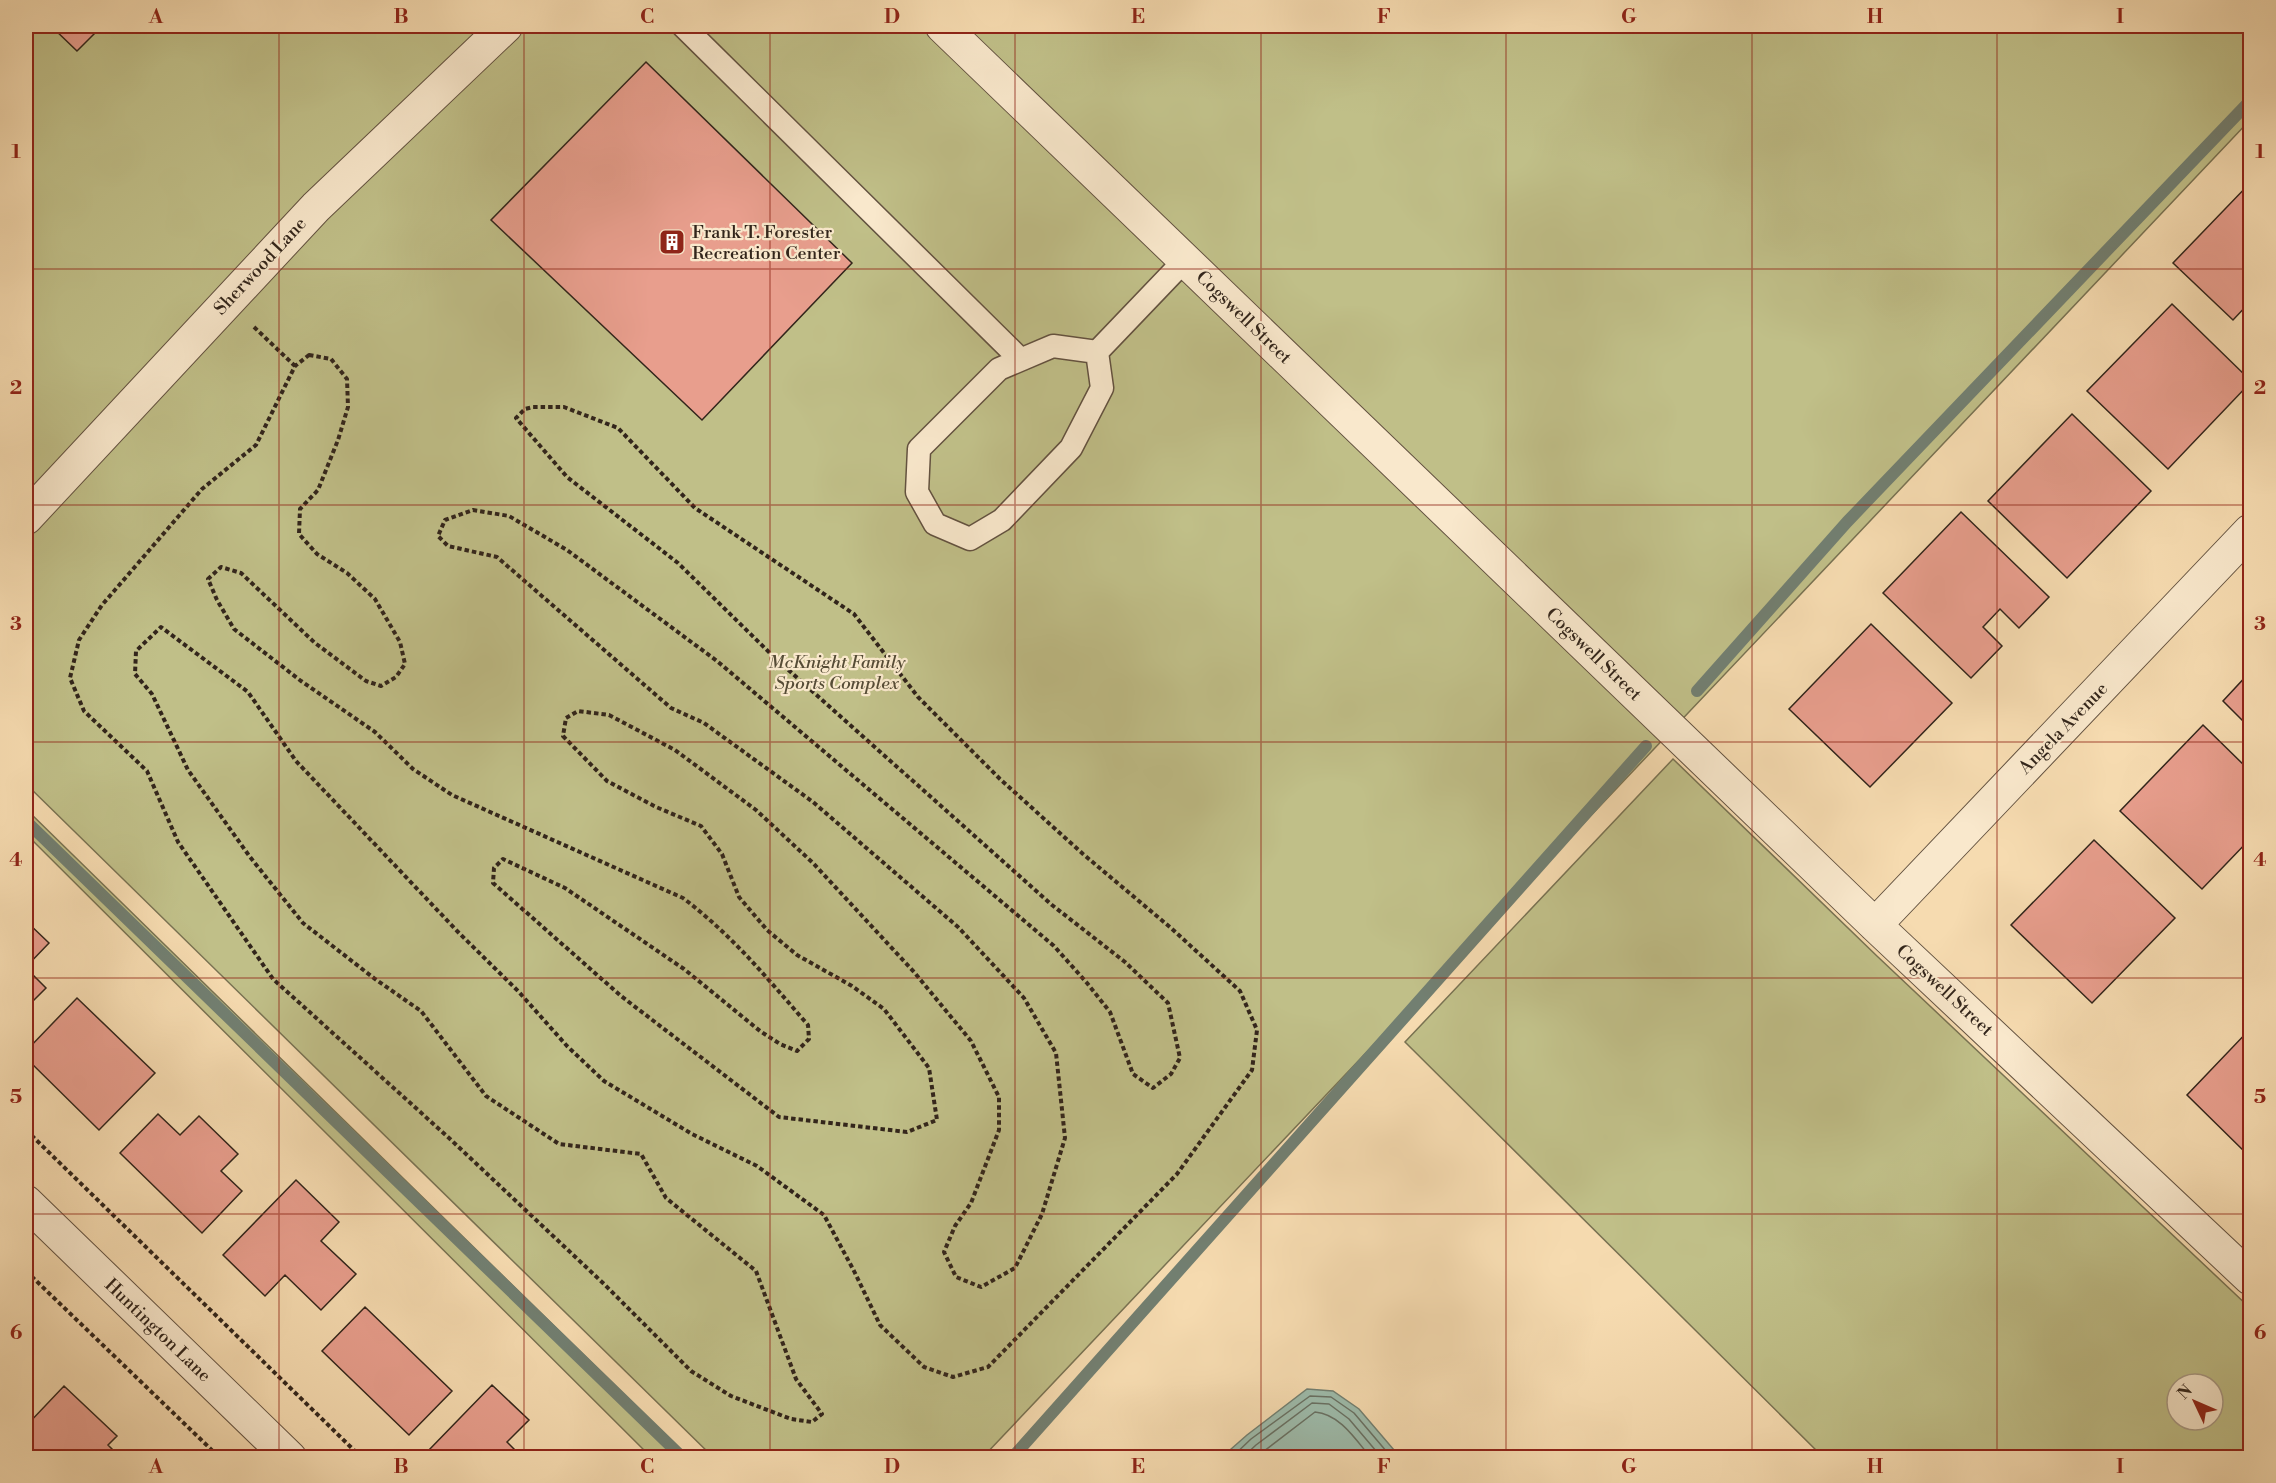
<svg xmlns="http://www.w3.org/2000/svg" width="2276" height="1483" viewBox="0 0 2276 1483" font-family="'Libre Bodoni',serif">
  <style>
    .green { fill: #c0bf88; stroke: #797252; stroke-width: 1.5; fill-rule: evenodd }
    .water { fill: #9dbbab; stroke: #727f71; stroke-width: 1.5 }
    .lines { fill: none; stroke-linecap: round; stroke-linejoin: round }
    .shore { stroke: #687063; stroke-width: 1.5 }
    .stream { stroke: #727f71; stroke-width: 12 }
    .building { fill: #e89e8d; stroke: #32251b; stroke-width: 1.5 }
    .service-casing { stroke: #635240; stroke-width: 25 }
    .minor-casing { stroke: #635240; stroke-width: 35 }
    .path { stroke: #32251b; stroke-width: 4; stroke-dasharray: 4.5 3; stroke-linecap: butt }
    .service { stroke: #f9e8cc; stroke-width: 22 }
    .minor { stroke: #f9e8cc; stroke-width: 33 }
    .grid { fill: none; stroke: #8f2418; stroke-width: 1.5; stroke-opacity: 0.55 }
    .labels { text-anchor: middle; stroke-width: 4.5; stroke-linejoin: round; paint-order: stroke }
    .poi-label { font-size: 18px; fill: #32251b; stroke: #f9e8cc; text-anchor: start }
    .street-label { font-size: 18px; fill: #32251b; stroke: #f9e8cc }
    .park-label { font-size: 18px; font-style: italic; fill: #564c36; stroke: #f9e8cc }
    .neatline { fill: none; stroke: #8f2418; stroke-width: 2 }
    .grid-label { font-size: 20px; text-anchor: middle; font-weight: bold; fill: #8f2418 }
  </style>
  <rect width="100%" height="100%" fill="#f6dbb0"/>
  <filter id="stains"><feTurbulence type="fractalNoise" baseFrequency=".00333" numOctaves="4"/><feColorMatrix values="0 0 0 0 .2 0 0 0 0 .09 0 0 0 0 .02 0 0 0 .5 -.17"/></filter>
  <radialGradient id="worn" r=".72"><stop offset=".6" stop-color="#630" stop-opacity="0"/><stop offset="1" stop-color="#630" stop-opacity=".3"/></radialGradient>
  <!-- green -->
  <path class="green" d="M26,26H2250V120L983,1457L714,1458L26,784Z
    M1673,759L1878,957L2250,1308V1457H1823L1405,1042ZM2177,1384H2213V1420H2177Z
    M26,809L688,1457H651L26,834Z"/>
  <!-- water -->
  <path class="water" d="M1307,1389L1333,1391L1359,1409L1400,1457H1222L1247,1435Z"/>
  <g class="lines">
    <!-- shore -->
    <path class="shore" d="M1231,1458L1251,1439L1310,1396L1331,1397L1354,1413L1392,1458
      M1242,1458L1256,1445L1312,1403L1329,1404L1349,1419L1382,1458
      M1255,1458L1315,1412C1340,1414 1356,1440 1371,1458"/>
    <!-- stream -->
    <path class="stream" d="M1697,691L1847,522L2250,101
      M26,821L683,1458
      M1012,1458L1646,746"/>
  </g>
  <!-- building -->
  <path class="building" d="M51,26H102L77,51Z
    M646,62L852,263L702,420L491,220Z
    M2250,183V302L2233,320L2173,263Z
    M2172,304L2250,380V383L2168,469L2087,391Z
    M2072,414L2151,491L2067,578L1988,501Z
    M1961,512L2049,597L2019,628L2000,609L1983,627L2002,646L1971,678L1883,593Z
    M1871,624L1952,703L1870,787L1789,709Z
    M2250,672V728L2223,701Z
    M2203,725L2250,771V839L2202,889L2120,811Z
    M2094,840L2175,918L2092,1003L2011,925Z
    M26,921L49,943L26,967Z
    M26,968L46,988L26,1008Z
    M77,998L155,1073L99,1130L26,1058V1051Z
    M2250,1029V1157L2187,1095Z
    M158,1114L180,1135L199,1116L238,1154L221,1171L242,1191L202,1233L120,1153Z
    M296,1180L339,1222L321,1241L356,1274L321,1310L285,1275L265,1296L223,1255Z
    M365,1307L452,1391L409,1435L322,1351Z
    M492,1385L529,1420L507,1442L523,1458H435L428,1451Z
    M64,1386L117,1436L108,1445L121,1458H26V1426Z"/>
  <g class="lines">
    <!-- service casing -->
    <g class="service-casing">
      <path id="service" d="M683,26L1020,359
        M1053,346L1097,352L1102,388L1071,448L1002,520L970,539L935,524L917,492L919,449L999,369Z
        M1097,352L1185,260"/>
    </g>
    <!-- minor casing -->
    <g class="minor-casing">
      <path id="minor" d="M942,26L1875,925L2250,1278
        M26,518L316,207L506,26
        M1875,925L2250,531
        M26,1202L290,1458"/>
    </g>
    <!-- path -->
    <path class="path" d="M254,327L295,366
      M309,355L331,359L347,379L348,407L338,440L318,490L300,509L299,534L317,554L347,573L375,599L400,642L405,664L396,677L381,686L366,681L315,643L241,573L221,567L208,579L217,600L234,629L301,681L375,732L413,769L452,795L683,898C733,936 767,978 808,1025L809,1039L797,1051L780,1044L760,1031L684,969L565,888L503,859L494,868L493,883L621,996L779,1117L907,1132L937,1120L929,1068L884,1009L852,986L797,955L767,930L739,897L722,854L701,826L656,807L607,781L563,736L566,718L578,711L609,715L675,750L756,810L813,863L914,972L971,1041L999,1097V1130L971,1203L955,1226L944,1252L956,1277L981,1287L1015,1268L1042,1214L1065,1138L1056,1053L1024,998L958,927L813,802L704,723L671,708L497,557L448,546L438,536L445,520L473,510L509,516L567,550L717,661L1054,946L1087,983L1110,1012L1133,1074L1153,1088L1171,1074L1180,1058L1168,1003L1125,962L1052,905L775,658L678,563L567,477L516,418L525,409L533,407H564L618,428L695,508L854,614L918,697L1000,779L1083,854L1171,928L1240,991L1257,1030L1252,1070L1177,1174L988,1367L953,1377L924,1367L880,1325L854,1271L824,1215L757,1166L692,1134L604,1081L567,1046L518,991L459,933L296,761L248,692L161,627L136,651L135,674L152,694L188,770L250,857L303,923L375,979L421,1011L486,1096L559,1144L641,1154L666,1198L756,1271L796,1379L822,1414L812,1422L791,1419L731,1396L691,1371L603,1283L449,1138L273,979L178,842L147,771L84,711L70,678L79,640L102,605L202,489L256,445L295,366Z
      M26,1130L362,1458
      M26,1271L220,1458"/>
    <!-- service -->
    <use href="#service" class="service"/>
    <!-- minor -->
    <use href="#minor" class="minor"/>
  </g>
  <!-- grid -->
  <path class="grid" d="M279,26V1458M524,26V1458M770,26V1458M1015,26V1458M1261,26V1458M1506,26V1458M1752,26V1458M1997,26V1458M26,269H2250M26,505H2250M26,742H2250M26,978H2250M26,1214H2250"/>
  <!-- icons -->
  <defs>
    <g id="building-square" transform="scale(1.35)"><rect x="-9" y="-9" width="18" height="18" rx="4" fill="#8f2418" stroke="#f9e8cc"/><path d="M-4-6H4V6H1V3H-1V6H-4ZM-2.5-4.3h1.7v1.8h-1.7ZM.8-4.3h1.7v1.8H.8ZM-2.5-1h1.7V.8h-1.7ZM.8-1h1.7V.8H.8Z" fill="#fff"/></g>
  </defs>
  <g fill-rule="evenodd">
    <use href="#building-square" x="672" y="242"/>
  </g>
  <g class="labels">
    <!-- poi labels -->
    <g class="poi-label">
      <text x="692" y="238">Frank T. Forester<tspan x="692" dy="21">Recreation Center</tspan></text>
    </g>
    <!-- street labels -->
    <g class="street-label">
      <text transform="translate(260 266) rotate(-47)" y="6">Sherwood Lane</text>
      <text transform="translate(1244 317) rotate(44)" y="6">Cogswell Street</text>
      <text transform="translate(1594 654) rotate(44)" y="6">Cogswell Street</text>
      <text transform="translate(2063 728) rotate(-46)" y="6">Angela Avenue</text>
      <text transform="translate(1945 990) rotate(43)" y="6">Cogswell Street</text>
      <text transform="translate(158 1330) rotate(44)" y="6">Huntington Lane</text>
    </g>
    <!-- park labels -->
    <g class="park-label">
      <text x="837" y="668">McKnight Family<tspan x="837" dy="21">Sports Complex</tspan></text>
    </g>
  </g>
  <!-- margin -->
  <rect width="2276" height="1483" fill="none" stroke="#f6dbb0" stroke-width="66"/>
  <!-- north arrow -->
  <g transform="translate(2195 1402) rotate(314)"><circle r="28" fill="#f9e8cc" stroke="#a99a85" stroke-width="1.5"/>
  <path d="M0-4.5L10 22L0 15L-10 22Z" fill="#8f2418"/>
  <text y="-9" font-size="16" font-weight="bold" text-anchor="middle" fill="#32251b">N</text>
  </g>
  <rect x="33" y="33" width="2210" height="1417" class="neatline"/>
  <g class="grid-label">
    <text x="156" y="23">A</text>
    <text x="401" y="23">B</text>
    <text x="647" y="23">C</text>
    <text x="892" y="23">D</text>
    <text x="1138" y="23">E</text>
    <text x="1384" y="23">F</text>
    <text x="1629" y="23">G</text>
    <text x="1875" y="23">H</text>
    <text x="2120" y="23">I</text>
    <text x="16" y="158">1</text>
    <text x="2260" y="158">1</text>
    <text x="16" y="394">2</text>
    <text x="2260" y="394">2</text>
    <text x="16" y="630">3</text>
    <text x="2260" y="630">3</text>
    <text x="16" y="866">4</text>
    <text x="2260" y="866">4</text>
    <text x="16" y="1103">5</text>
    <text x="2260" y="1103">5</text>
    <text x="16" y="1339">6</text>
    <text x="2260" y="1339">6</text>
    <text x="156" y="1473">A</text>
    <text x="401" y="1473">B</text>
    <text x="647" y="1473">C</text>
    <text x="892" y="1473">D</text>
    <text x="1138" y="1473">E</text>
    <text x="1384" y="1473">F</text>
    <text x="1629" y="1473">G</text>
    <text x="1875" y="1473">H</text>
    <text x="2120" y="1473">I</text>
  </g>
  <rect width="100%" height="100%" filter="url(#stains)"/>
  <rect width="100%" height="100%" fill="url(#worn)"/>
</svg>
